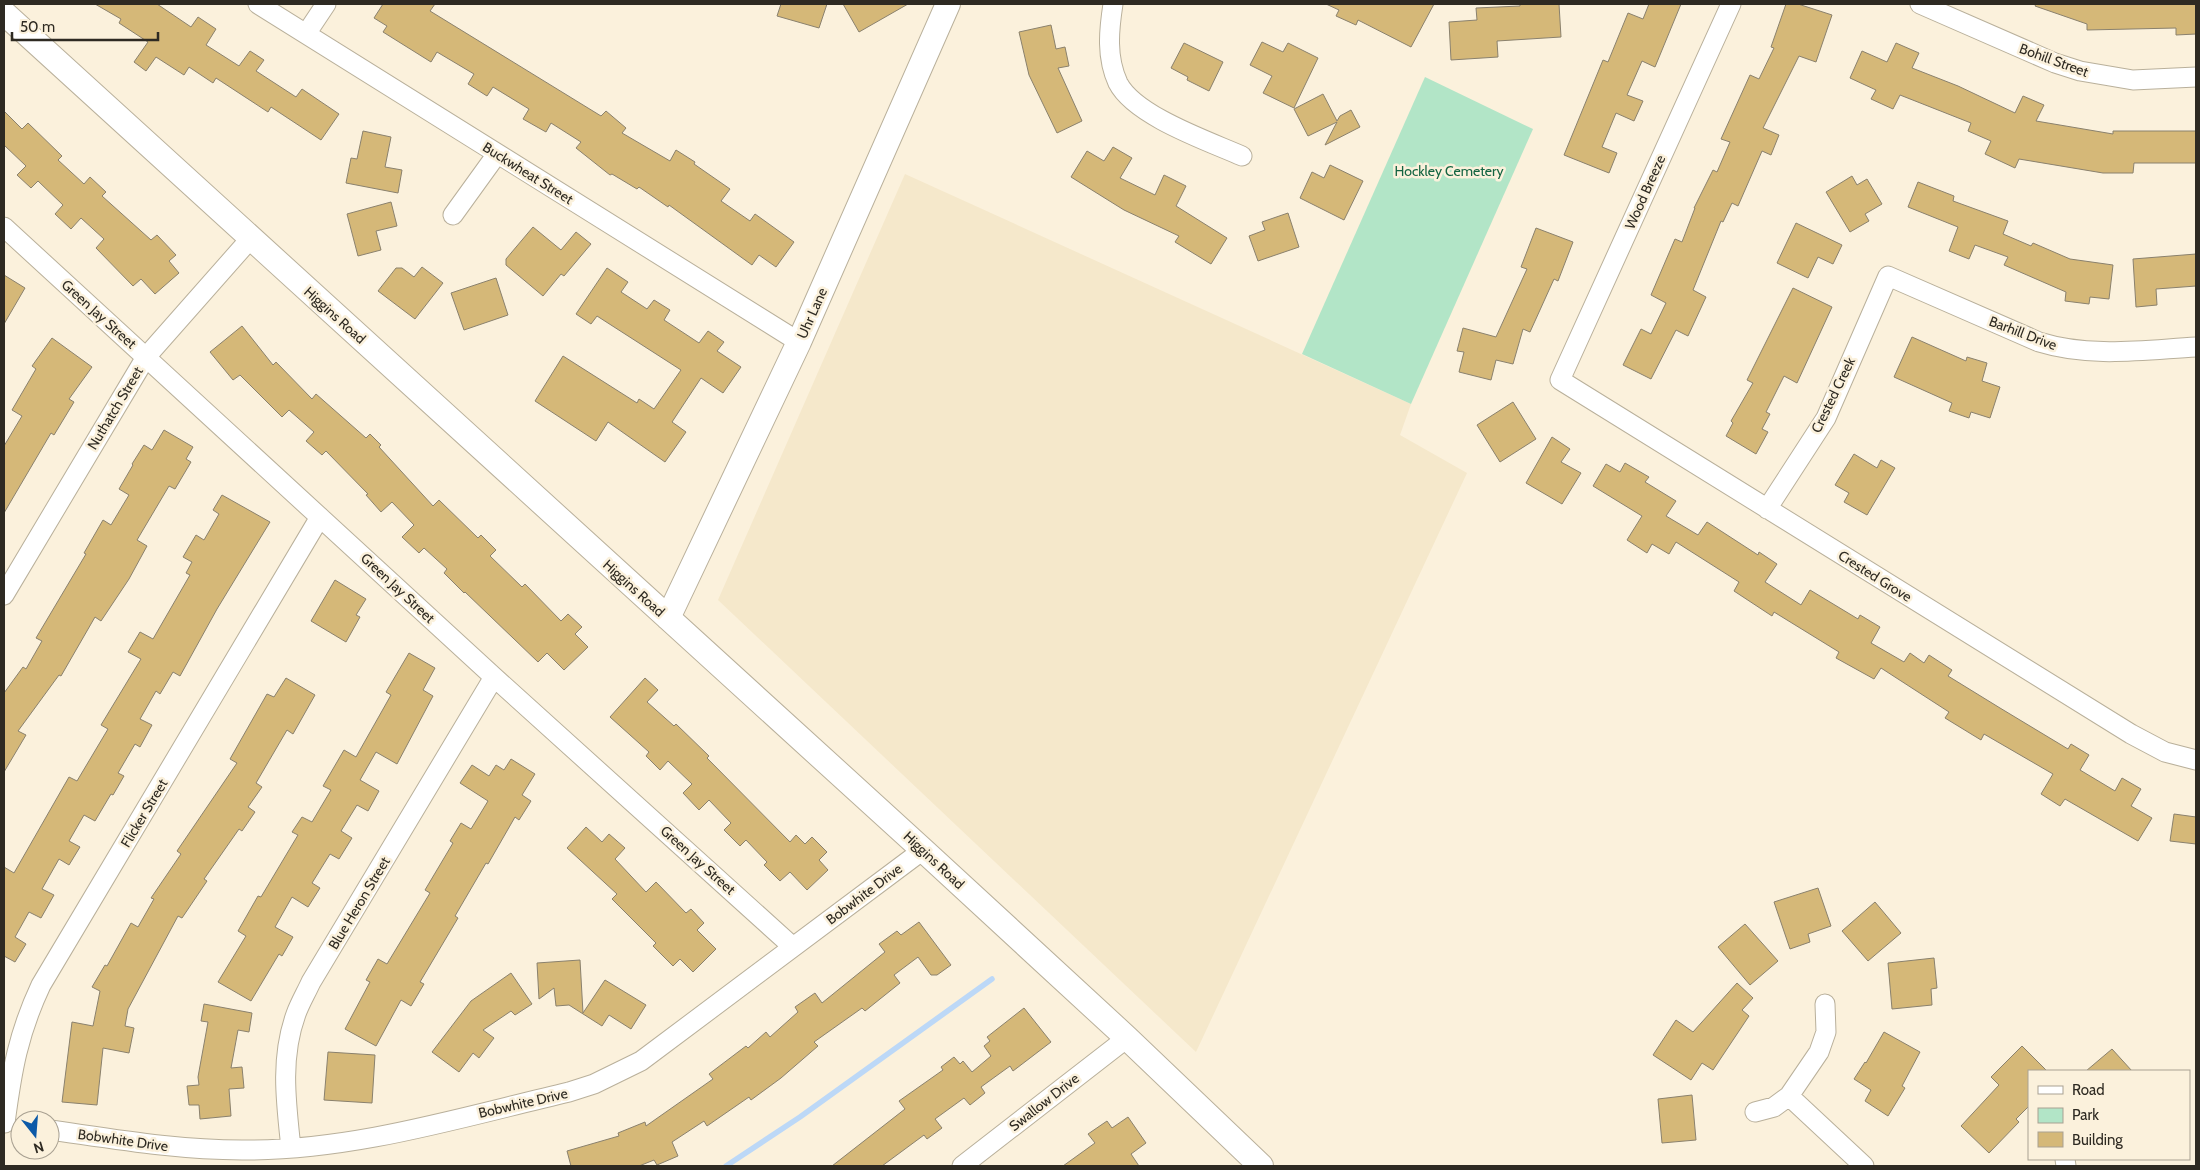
<svg xmlns="http://www.w3.org/2000/svg" width="2200" height="1170" viewBox="0 0 2200 1170" font-family="Cabin,sans-serif">
  <style>
    .built { fill: #f5e8cb }
    .green { fill: #b2e5c7 }
    .lines { fill: none; stroke-linecap: round; stroke-linejoin: round }
    .stream { stroke: #bcd8f7; stroke-width: 5.5 }
    .building { fill: #d5b878; stroke: #8a816d }
    .minor-casing { stroke: #b9b09b; stroke-width: 21 }
    .tertiary-casing { stroke: #b9b09b; stroke-width: 26 }
    .minor { stroke: #fff; stroke-width: 19 }
    .tertiary { stroke: #fff; stroke-width: 24 }
    .labels { text-anchor: middle; stroke-width: 5; stroke-linejoin: round; paint-order: stroke }
    .street-label { font-size: 14px; fill: #2e2a22; stroke: #fbf1dc }
    .park-label { font-size: 14px; fill: #136441; stroke: #fbf1dc }
  </style>
  <rect width="100%" height="100%" fill="#fbf1dc"/>
  <!-- built -->
  <path class="built" d="M905,174L1411,404L1400,435L1467,473L1196,1052L718,600Z"/>
  <!-- green -->
  <path class="green" d="M1425,77L1533,129L1411,404L1302,354Z"/>
  <g class="lines">
    <!-- stream -->
    <path class="stream" d="M726,1166L800,1117L992,979"/>
  </g>
  <!-- building -->
  <path class="building" d="M95,4H157L191,27L198,17L216,29L206,45L239,66L250,51L264,60L256,71L296,97L302,89L339,114L321,140L271,107L268,112L216,78L213,83L189,67L184,75L156,57L146,71L134,62L148,42L119,23L121,19Z
    M383,4H435L430,11L601,116L606,111L626,128L622,133L670,161L676,150L695,162L694,164L730,189L721,201L750,221L755,214L794,242L776,267L759,255L752,265L669,205L668,207L639,187L637,189L612,174L610,175L576,148L581,142L551,123L546,132L523,119L529,109L493,87L487,96L468,84L474,74L437,52L431,62L383,32L387,26L374,18Z
    M781,4H827L819,28L777,16Z
    M843,4H908L859,32Z
    M1326,4H1434L1411,47L1358,20L1356,25L1336,16L1339,10Z
    M1520,4H1559L1561,37L1497,41L1498,57L1451,60L1449,22L1477,20L1476,8L1520,6Z
    M1649,4H1681L1655,67L1642,61L1627,95L1643,101L1634,121L1616,113L1602,147L1617,153L1609,173L1564,155L1603,60L1608,62L1628,13L1643,19Z
    M1786,4H1798L1832,15L1816,62L1799,56L1763,128L1779,135L1771,155L1762,151L1738,206L1732,203L1723,222L1721,221L1693,290L1706,297L1688,336L1676,330L1651,379L1623,365L1641,329L1651,334L1666,303L1651,295L1675,239L1682,242L1695,208H1694L1713,170L1717,172L1730,142L1721,139L1750,75L1759,79L1774,48L1771,47Z
    M2036,4H2196V34L2176,35V28L2087,30V24L2035,6Z
    M1051,25L1056,49L1065,47L1069,66L1058,68L1082,121L1057,133L1029,75L1019,32Z
    M1262,42L1283,52L1288,43L1318,58L1294,108L1263,93L1272,76L1250,65Z
    M1184,43L1223,62L1209,91L1187,80L1188,77L1171,68Z
    M1896,43L1919,53L1912,68L1958,86L2015,113L2023,96L2044,105L2036,121L2113,134V131H2196V163H2134L2133,173H2103L2019,159L2015,168L1985,154L1991,141L1968,131L1971,123L1900,95L1893,109L1871,99L1876,90L1850,78L1862,51L1887,62Z
    M1323,94L1337,121L1340,116L1351,110L1360,127L1325,145L1337,122L1308,136L1294,109Z
    M4,111L22,129L28,123L62,156L58,160L84,184L90,177L106,192L102,196L151,240L157,235L176,255L169,261L179,273L155,294L141,279L133,286L96,248L104,239L81,218L71,229L55,214L63,205L38,181L31,188L17,175L26,166L4,145Z
    M363,131L391,137L385,167L402,170L398,193L346,183L351,158L357,159Z
    M1113,147L1132,158L1120,178L1155,195L1164,175L1186,186L1176,206L1227,238L1211,264L1175,242L1179,236L1124,210L1071,177L1087,151L1104,161Z
    M1330,165L1363,181L1344,220L1300,198L1312,172L1324,178Z
    M1852,176L1857,185L1867,179L1882,204L1865,214L1869,221L1850,232L1826,192Z
    M1918,182L1954,196L1953,201L2008,221L2003,234L2031,246L2033,243L2070,259L2113,265L2109,299L2090,297L2089,304L2065,301L2066,292L2004,265L2008,257L1975,245L1969,259L1949,251L1958,227L1908,207Z
    M391,202L397,226L376,231L381,250L358,256L347,214Z
    M1288,213L1299,247L1258,261L1249,236L1265,230L1262,222Z
    M1796,223L1842,245L1833,264L1818,257L1808,278L1777,263Z
    M533,227L561,250L576,232L591,244L564,276L561,274L543,296L506,265V259Z
    M1536,228L1573,242L1558,281L1554,279L1530,332L1523,329L1513,364L1496,360L1491,380L1459,372L1464,352L1457,351L1463,328L1496,337L1527,269L1521,267Z
    M2196,254V286L2156,289L2157,305L2136,307L2133,259Z
    M422,267L443,283L415,319L378,291L396,268H402L414,277Z
    M607,268L628,282L621,292L647,309L654,300L670,310L664,320L699,343L708,331L724,342L717,351L741,367L723,393L701,378L672,422L686,432L665,462L608,422L596,441L535,401L563,356L637,403L639,399L654,409L681,370L597,316L591,324L576,314Z
    M4,275L25,288L4,324Z
    M496,278L508,315L464,330L451,293Z
    M1793,288L1832,307L1797,383L1784,376L1766,412L1770,414L1762,429L1768,432L1756,454L1726,436L1733,423L1731,421L1753,383L1747,380Z
    M242,326L273,365L276,362L312,399L316,394L366,438L370,434L381,445L379,447L433,506L439,500L478,538L481,535L496,550L490,556L522,587L525,584L561,621L568,614L582,627L575,634L588,647L564,670L547,653L538,662L465,592L464,593L444,573L447,569L424,548L419,553L402,537L414,525L392,502L381,512L366,495L368,494L326,451L322,455L306,441L314,432L289,410L282,417L240,375L233,380L210,352Z
    M1912,337L1966,361L1967,357L1987,363L1982,381L2000,387L1990,418L1971,412L1969,418L1949,411L1952,403L1894,377Z
    M52,338L92,367L69,399L74,402L54,435L51,433L4,513V446L22,416L12,410L36,369L32,366Z
    M1513,402L1536,439L1500,462L1477,425Z
    M164,430L193,447L186,459L191,462L175,489L169,486L137,540L147,546L129,579L101,621L95,617L61,676L59,675L18,731L26,735L4,772V693L23,667L26,669L42,641L36,638L86,554L84,553L103,520L111,525L129,495L119,489L133,465L132,464L144,445L152,450Z
    M1552,437L1570,449L1561,462L1581,473L1562,504L1526,483Z
    M1854,454L1877,468L1881,460L1895,468L1867,515L1844,502L1849,493L1835,485Z
    M1625,463L1649,477L1645,482L1676,501L1666,516L1698,535L1707,522L1758,555L1759,552L1777,564L1765,582L1801,605L1810,590L1858,619L1860,615L1880,627L1871,643L1904,662L1910,653L1924,663L1929,655L1952,670L1948,676L2000,708L2068,749L2071,744L2089,755L2080,770L2115,791L2122,778L2141,789L2131,806L2152,818L2138,841L2065,799L2060,806L2041,794L2053,774L1984,734L1981,740L1945,718L1949,712L1881,668L1874,679L1836,658L1839,652L1774,612L1772,616L1734,591L1739,582L1676,542L1669,554L1652,544L1647,553L1627,540L1642,516L1593,486L1606,464L1620,472Z
    M222,495L270,522L217,609L180,676L173,672L160,694L156,691L140,719L152,725L140,747L135,744L118,773L124,776L113,795L111,794L95,821L84,815L69,841L80,847L69,865L59,859L42,889L54,895L41,918L29,912L15,937L26,944L15,962L4,956V867L14,873L69,777L77,781L108,729L101,725L141,659L128,652L140,632L153,639L190,575L186,573L192,562L183,557L196,535L204,540L219,514L213,510Z
    M335,580L366,599L356,615L360,617L346,642L311,621Z
    M409,653L435,668L423,690L433,696L397,764L376,752L360,780L379,791L368,811L357,805L341,831L352,838L339,859L330,854L312,883L320,888L308,907L292,897L275,927L293,937L282,956L279,954L251,1001L218,982L246,936L238,931L258,896L261,897L298,835L292,832L302,817L312,822L331,790L323,786L344,750L356,757L391,695L386,692Z
    M286,678L315,695L293,734L287,730L256,783L262,787L248,807L255,812L242,831L239,829L204,879L207,881L182,918L178,916L128,1009L125,1026L134,1028L129,1053L103,1048L97,1105L62,1102L72,1022L93,1026L100,991L92,987L105,965L107,966L131,923L138,927L154,899L151,898L181,854L177,851L237,763L230,759L267,694L274,697Z
    M645,678L658,690L647,702L674,726L676,724L709,756L707,758L790,842L796,835L805,844L812,837L827,852L819,860L828,870L807,890L790,872L780,881L764,865L767,862L746,840L740,846L724,830L731,823L709,800L699,810L683,793L692,784L668,761L660,770L646,756L649,752L610,717Z
    M511,759L535,774L522,795L531,801L519,820L515,817L488,864L486,863L455,916L458,918L420,982L424,984L411,1006L401,1000L376,1046L345,1029L370,982L366,980L378,959L387,964L430,893L425,890L453,843L450,841L461,823L471,829L488,801L460,783L472,765L489,776L496,765L504,770Z
    M2174,814L2196,817V844L2170,841Z
    M586,827L602,842L609,834L625,848L615,859L646,892L656,882L686,913L691,909L704,923L697,930L716,949L693,972L680,959L673,966L653,946L656,943L612,899L617,894L567,848Z
    M1818,888L1831,926L1808,934L1810,942L1790,949L1774,902Z
    M1875,902L1901,933L1868,961L1842,931Z
    M919,922L951,965L937,975H931L918,957L894,975L900,983L865,1011L862,1008L814,1042L818,1046L781,1078L751,1100L749,1097L707,1126L704,1121L672,1142L678,1156L657,1165L654,1160L639,1166H571L567,1151L619,1136L618,1133L645,1122L646,1126L713,1079L709,1074L746,1046L748,1048L766,1032L770,1037L798,1012L795,1007L815,993L822,1003L885,952L879,944L897,931L901,935Z
    M1745,924L1778,961L1750,985L1718,947Z
    M1934,958L1937,988L1931,989L1932,1005L1892,1009L1888,963Z
    M580,960L583,1013L605,980L646,1005L631,1029L609,1015L602,1026L569,1005L556,1006L554,988L539,999L537,963Z
    M511,973L532,1004L515,1015L511,1011L483,1030L494,1038L479,1058L473,1053L459,1072L432,1052L471,1001Z
    M1737,983L1753,998L1742,1010L1749,1016L1713,1070L1702,1063L1691,1080L1653,1055L1676,1020L1693,1032Z
    M204,1004L252,1013L249,1032L238,1030L231,1068L242,1067L244,1088L229,1089L231,1116L200,1119L199,1105H189L187,1086L199,1085L198,1077L208,1022L201,1021Z
    M1024,1008L1051,1042L1013,1071L1010,1066L981,1087L985,1093L970,1105L964,1098L935,1119L942,1128L927,1139L924,1135L882,1166H832L905,1109L899,1101L943,1070L941,1067L954,1057L960,1064L963,1061L972,1072L991,1056L984,1046L990,1041L987,1037Z
    M1884,1032L1920,1052L1902,1086L1905,1088L1888,1116L1865,1101L1871,1090L1854,1079L1865,1062L1866,1063Z
    M2022,1046L2047,1071H2029V1106L2016,1119L2019,1122L1989,1153L1961,1126L1999,1085L1991,1077Z
    M2112,1049L2132,1071H2086Z
    M328,1052L375,1055L372,1103L324,1100Z
    M1692,1095L1696,1140L1662,1143L1658,1099Z
    M1128,1117L1146,1143L1131,1154L1139,1166H1063L1095,1143L1088,1134L1107,1121L1112,1128Z"/>
  <g class="lines">
    <!-- minor casing -->
    <g class="minor-casing">
      <path id="minor" d="M258,4L799,342
        M1113,4C1109,30 1106,57 1118,83C1135,116 1208,141 1242,156
        M1731,4L1560,380L2131,734L2165,752L2196,760
        M1920,4L2055,63L2080,71L2133,80L2196,77
        M306,34L326,4
        M453,215L497,154
        M4,227L494,677L793,947
        M1767,509L1826,418L1888,276L2039,342C2091,358 2143,350 2196,347
        M4,595L146,357L251,238
        M1789,1096L1864,1166
        M1755,1112L1774,1107L1789,1096L1819,1052L1826,1032L1825,1004
        M5,1123C12,1070 18,1034 41,985L320,517
        M50,1130C114,1139 177,1150 242,1150C353,1151 462,1117 569,1092L594,1084L641,1061L923,850
        M291,1148C286,1102 280,1058 296,1014C300,1003 306,993 311,982L494,677
        M2065,1159L2066,1166
        M962,1166L1127,1038"/>
    </g>
    <!-- tertiary casing -->
    <g class="tertiary-casing">
      <path id="tertiary" d="M4,13L923,850L1127,1038L1261,1166
        M668,618L799,342L948,4"/>
    </g>
    <!-- minor -->
    <use href="#minor" class="minor"/>
    <!-- tertiary -->
    <use href="#tertiary" class="tertiary"/>
  </g>
  <g class="labels">
    <!-- street labels -->
    <g class="street-label">
      <text transform="translate(2054 60) rotate(20)" y="5">Bohill Street</text>
      <text transform="translate(528 173) rotate(32)" y="5">Buckwheat Street</text>
      <text transform="translate(1645 192) rotate(-66)" y="5">Wood Breeze</text>
      <text transform="translate(812 313) rotate(-66)" y="5">Uhr Lane</text>
      <text transform="translate(99 314) rotate(42)" y="5">Green Jay Street</text>
      <text transform="translate(335 315) rotate(42)" y="5">Higgins Road</text>
      <text transform="translate(2023 333) rotate(21)" y="5">Barhill Drive</text>
      <text transform="translate(1833 395) rotate(-64)" y="5">Crested Creek</text>
      <text transform="translate(115 408) rotate(-59)" y="5">Nuthatch Street</text>
      <text transform="translate(1875 576) rotate(32)" y="5">Crested Grove</text>
      <text transform="translate(398 588) rotate(43)" y="5">Green Jay Street</text>
      <text transform="translate(634 588) rotate(42)" y="5">Higgins Road</text>
      <text transform="translate(144 813) rotate(-59)" y="5">Flicker Street</text>
      <text transform="translate(698 860) rotate(42)" y="5">Green Jay Street</text>
      <text transform="translate(934 860) rotate(43)" y="5">Higgins Road</text>
      <text transform="translate(864 894) rotate(-37)" y="5">Bobwhite Drive</text>
      <text transform="translate(359 903) rotate(-59)" y="5">Blue Heron Street</text>
      <text transform="translate(1044 1102) rotate(-38)" y="5">Swallow Drive</text>
      <text transform="translate(523 1103) rotate(-13)" y="5">Bobwhite Drive</text>
      <text transform="translate(123 1140) rotate(8)" y="5">Bobwhite Drive</text>
    </g>
    <!-- park labels -->
    <g class="park-label">
      <text x="1449" y="176">Hockley Cemetery</text>
    </g>
  </g>
  <!-- border -->
  <rect width="2200" height="1170" fill="none" stroke="#2e2a22" stroke-width="10"/>
  <!-- legend -->
  <rect x="2028" y="1070" width="162" height="90" fill="#fbf1dc" stroke="#a9a192"/>
  <rect x="2038" y="1086" width="25" height="8" fill="#ffffff" stroke="#a9a192"/>
  <text x="2072" y="1095" font-size="15" fill="#2e2a22">Road</text>
  <rect x="2038" y="1108" width="25" height="15" fill="#b2e5c7" stroke="#a9a192"/>
  <text x="2072" y="1120" font-size="15" fill="#2e2a22">Park</text>
  <rect x="2038" y="1132" width="25" height="15" fill="#d5b878" stroke="#a9a192"/>
  <text x="2072" y="1145" font-size="15" fill="#2e2a22">Building</text>
  <!-- north arrow -->
  <g transform="translate(35 1135) rotate(163)"><circle r="24" fill="#fbf1dc" stroke="#a9a192"/>
  <path d="M0-4L9 19L0 12L-9 19Z" fill="#0c5aa8"/>
  <text y="-8" font-size="14" font-weight="bold" text-anchor="middle" fill="#2e2a22">N</text>
  </g>
  <!-- scale -->
  <path d="M12 32v8h146v-8" fill="none" stroke="#2e2a22" stroke-width="2.5"/>
  <text x="20" y="32" font-size="15" fill="#2e2a22" stroke="#fbf1dc" stroke-width="4" paint-order="stroke">50 m</text>
</svg>
